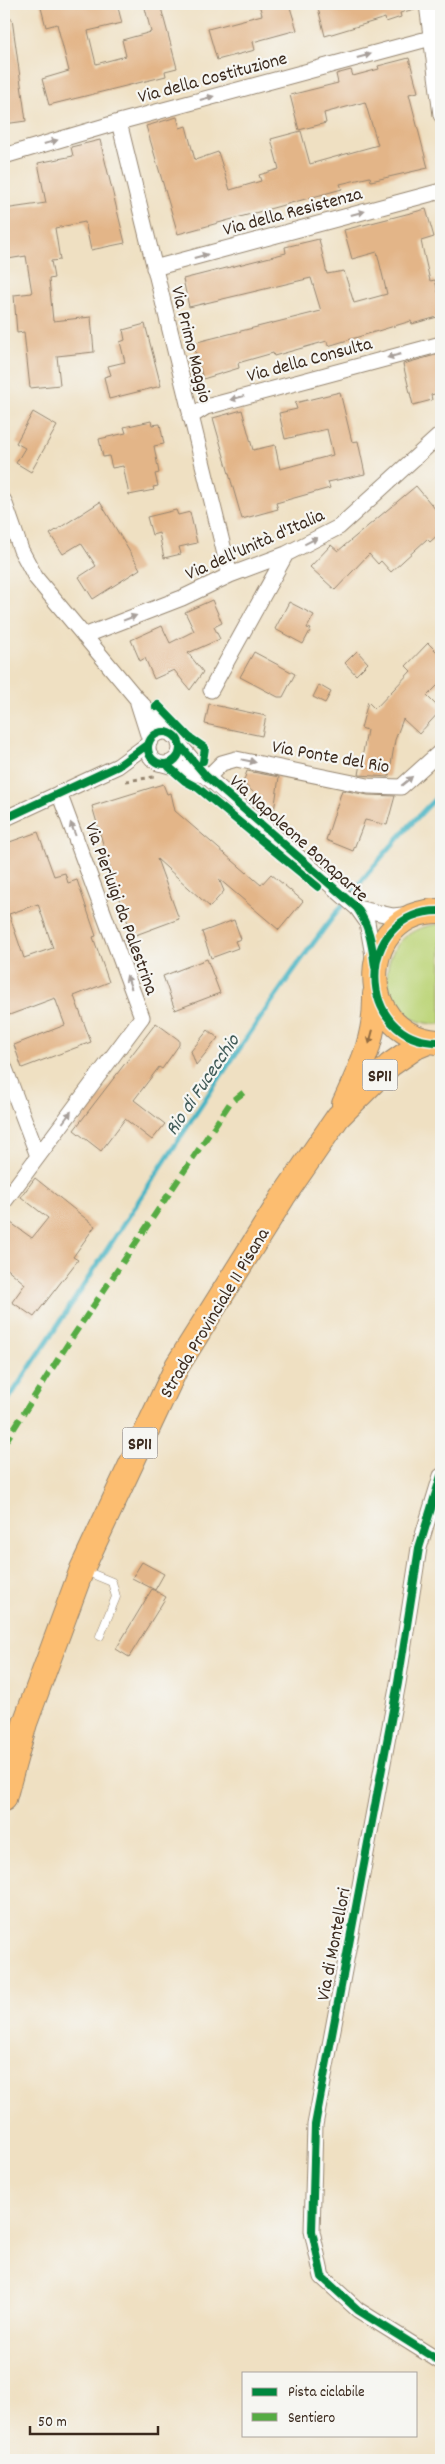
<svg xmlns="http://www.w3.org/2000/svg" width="445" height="2464" viewBox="0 0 445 2464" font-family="Dekko,sans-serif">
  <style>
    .green { fill: #bdd57a; stroke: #7c804c }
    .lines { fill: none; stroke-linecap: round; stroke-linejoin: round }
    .stream { stroke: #48b5c4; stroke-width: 5 }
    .building { fill: #e3b588; fill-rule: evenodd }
    .lane-casing { stroke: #958570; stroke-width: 9 }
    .street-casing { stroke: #958570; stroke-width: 17 }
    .primary-casing { stroke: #958570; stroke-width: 26 }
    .path { stroke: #958570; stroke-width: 3; stroke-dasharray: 4 4; stroke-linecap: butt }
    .lane { stroke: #fff; stroke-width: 8 }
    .street { stroke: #fff; stroke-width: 15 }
    .primary { stroke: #fcbd6f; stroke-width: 24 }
    .quiet { stroke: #55ab43; stroke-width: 6; stroke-dasharray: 12 6; stroke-linecap: butt }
    .cycleway-casing { stroke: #f6f6f2; stroke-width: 11 }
    .cycleway { stroke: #00873e; stroke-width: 8 }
    .oneway { fill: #a79f9a }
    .oneway2 { fill: #926c42 }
    .labels { text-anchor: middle; stroke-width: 4.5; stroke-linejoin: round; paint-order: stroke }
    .shield { fill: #f6f6f2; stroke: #73675e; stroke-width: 1 }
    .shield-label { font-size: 18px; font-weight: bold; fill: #3b2a1e }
    .street-label { font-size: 19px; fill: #3b2a1e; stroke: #f6f6f2 }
    .water-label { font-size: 20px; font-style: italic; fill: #405b58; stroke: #f6f6f2 }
  </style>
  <rect width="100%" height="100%" fill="#f6f6f2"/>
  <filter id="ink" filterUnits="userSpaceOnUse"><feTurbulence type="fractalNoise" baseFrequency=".02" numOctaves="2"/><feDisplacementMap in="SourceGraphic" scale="10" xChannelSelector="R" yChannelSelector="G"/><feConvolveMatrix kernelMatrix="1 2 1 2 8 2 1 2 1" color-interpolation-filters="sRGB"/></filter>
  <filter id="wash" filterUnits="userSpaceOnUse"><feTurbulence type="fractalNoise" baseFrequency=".0096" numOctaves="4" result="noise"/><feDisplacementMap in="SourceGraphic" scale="20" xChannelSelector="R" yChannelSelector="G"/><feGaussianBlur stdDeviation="1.12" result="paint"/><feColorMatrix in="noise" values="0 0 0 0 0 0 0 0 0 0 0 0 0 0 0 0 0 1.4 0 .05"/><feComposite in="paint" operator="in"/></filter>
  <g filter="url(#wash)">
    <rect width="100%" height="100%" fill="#efe0c2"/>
    <!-- green -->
    <path class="green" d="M441,924V1024C374,1028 365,929 441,924Z"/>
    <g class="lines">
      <!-- stream -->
      <path class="stream" d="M4,1406C76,1299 145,1190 216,1083C285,981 353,880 441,793"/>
    </g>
    <g id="blocks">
      <!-- building -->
      <path class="building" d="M40,4H117L122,23L88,31L96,64L126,56L122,40L151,32L144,4H160L177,68L165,71L166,76L49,105L42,79L69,71L57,24L46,27Z
        M259,4H289L297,30L253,42L255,50L217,60L208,29L262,15Z
        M317,4H418V8L400,13L401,17L386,22L385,18L325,36Z
        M12,19L26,121L4,124V20Z
        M409,58L418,92L409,94L428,168L371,181L370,177L340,184L342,189L178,234L146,126L177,117L180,128L186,126L195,160L218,152L230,190L261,181L259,175L279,169L271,139L301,131L310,164L378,145L365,102L324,113L326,123L299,130L290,95L338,83L336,74L351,70L353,76L379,69L378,66Z
        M100,140L125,243L91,250L85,222L55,228L60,260L51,261L54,278L49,279L53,321L91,317L94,352L57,356L60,385L30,388L24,332L17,333L14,295L32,293L26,256L8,259L4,232V209L46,203L38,163L73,156L71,147Z
        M426,209L434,237L421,241L430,281L435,280L441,303V316L412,324L411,321L328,346L327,341L274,356L273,353L238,363L239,368L203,379L193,343L321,311L311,278L189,307L183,279L286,253L285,247L319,239L327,274L344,271L354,303L387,294L377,252L352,259L344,230Z
        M145,324L161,386L109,399L104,377L111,375L108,366L125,362L120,342L125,340L123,330Z
        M439,354L441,392L431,395L432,400L413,405L403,364Z
        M340,392L352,442L358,441L365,474L328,482L330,488L276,503L278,509L242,519L213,418L242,410L253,450L275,445L280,469L333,455L327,429L285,439L279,413L297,409L295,403Z
        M33,412L57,426L31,472L16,463L25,448L16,443Z
        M151,421L152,425L160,424L164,444L154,446L159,473L155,474L158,486L153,487L154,490L129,495L123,466L112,468L109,456L103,457L99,439L126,433L124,427Z
        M416,486L441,516V532L430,542L427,539L391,572L381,561L378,564L369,554L335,590L310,567L331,545L338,551Z
        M100,502L140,569L93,599L79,577L96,566L81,543L63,554L50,534Z
        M176,510L178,515L190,512L197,543L179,547L181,554L164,558L159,533L152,535L147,517Z
        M212,600L222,623L214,627L220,639L188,653L203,672L190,690L174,670L154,679L145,658L140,661L131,640L162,626L170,643L194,631L185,612Z
        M289,602L314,615L307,628L311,629L303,644L275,629Z
        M428,643L441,656V682L427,696L441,710L419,734L403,719L395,740L389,777L359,775L367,730L361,728L368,702L375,709L411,671L406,666Z
        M357,651L368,663L356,675L345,663Z
        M254,652L295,674L283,697H278L240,677Z
        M319,685L331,692L325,703L313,697Z
        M209,704L266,716L262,736L205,724Z
        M247,771L279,777L274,811L243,783Z
        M163,784L167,794L171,793L175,811L261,885L271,874L303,901L279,930L219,879L224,891L210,907L157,859L179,919L133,936L118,896L92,806Z
        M342,790L368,795L395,796L387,825L365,820L353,851L326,840Z
        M38,832L54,876L65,873L68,883L77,880L96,936L93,937L109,982L74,996L91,1042L22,1068L14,1045L65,1025L55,998L4,1017V844ZM38,904L53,948L24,958L9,914Z
        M234,920L241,939L235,941L238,948L211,958L202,932Z
        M207,959L220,993L175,1010L163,976Z
        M156,1023L179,1040V1045L162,1069L159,1067L134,1100L165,1124L152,1140L125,1119L101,1151L74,1130Z
        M208,1030L218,1038L196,1065L191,1051Z
        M35,1178L95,1226L73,1257L78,1260L34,1317L12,1302L25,1284L4,1266V1218L32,1238L48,1218L21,1197Z
        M142,1562L164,1574L155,1590L132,1578Z
        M152,1589L166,1597L129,1657L116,1649Z"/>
    </g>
  </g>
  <g filter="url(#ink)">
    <use href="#blocks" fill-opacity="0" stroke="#958570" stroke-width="1"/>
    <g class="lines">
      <!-- lane casing -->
      <g class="lane-casing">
        <path id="lane" d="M83,1570L112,1582L116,1597L100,1636"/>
      </g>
      <!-- street casing -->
      <g class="street-casing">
        <path id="street" d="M427,4L441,115
          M119,122L230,575
          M4,156L119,122L431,38
          M154,268L441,191
          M190,417L206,407L441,344
          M4,501L21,550L36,578L137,699L173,736
          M84,636L182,598L230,575L286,554L339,527L441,434
          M211,690L286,554
          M138,703L150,741
          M148 748a16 16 0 1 1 32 0a16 16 0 1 1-32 0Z
          M179,744L206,776L357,908L367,922L374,961
          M163,764L206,776
          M207,778L222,763L236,759L368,786L401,787L441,751
          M4,819L118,766L148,744
          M357,908L393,916L412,914
          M4,1066L38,1156
          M4,1202L142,1017L59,793
          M441,1476L419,1548L398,1683L315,2125L312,2231L322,2277L358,2310L441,2362"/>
      </g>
      <!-- primary casing -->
      <g class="primary-casing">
        <path id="primary" d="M437,1042C351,1034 357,909 441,911
          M344,1104C362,1065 376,1038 375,994
          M4,1799L25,1723L82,1569L177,1366L283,1197L338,1117L390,1065L416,1047L428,1042"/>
      </g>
      <!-- path -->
      <path class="path" d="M126,781L154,777"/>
      <!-- lane -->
      <use href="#lane" class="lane"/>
      <!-- street -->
      <use href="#street" class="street"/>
      <!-- primary -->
      <use href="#primary" class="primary"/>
      <!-- quiet -->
      <path class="quiet" d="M4,1444L69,1342L230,1103L248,1089"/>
      <!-- cycleway casing -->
      <g class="cycleway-casing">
        <path id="cycleway" d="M156,707L158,705L189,737L205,748L203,761
          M148 748a16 16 0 1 1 32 0a16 16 0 1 1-32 0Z
          M179,744L206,776L357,908C370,927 372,945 375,967
          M169,767L185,781L198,788L318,887
          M4,819L118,766L148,744
          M441,911C353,909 354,1045 441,1042
          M441,1476L419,1548L398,1683L315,2125L312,2231L322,2277L358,2310L441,2362"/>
      </g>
      <!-- cycleway -->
      <use href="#cycleway" class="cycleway"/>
    </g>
    <!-- one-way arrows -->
    <defs><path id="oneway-solid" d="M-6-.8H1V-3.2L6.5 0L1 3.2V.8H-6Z" transform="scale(1.25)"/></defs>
    <g class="oneway">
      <use href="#oneway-solid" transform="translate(364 56) rotate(-15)"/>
      <use href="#oneway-solid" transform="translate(207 98) rotate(-15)"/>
      <use href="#oneway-solid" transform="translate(51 142) rotate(-16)"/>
      <use href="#oneway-solid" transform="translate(358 213) rotate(-15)"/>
      <use href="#oneway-solid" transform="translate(201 256) rotate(-15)"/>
      <use href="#oneway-solid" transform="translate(394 356) rotate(165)"/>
      <use href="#oneway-solid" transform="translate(237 398) rotate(165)"/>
      <use href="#oneway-solid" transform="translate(311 541) rotate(-27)"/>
      <use href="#oneway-solid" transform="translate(130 618) rotate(-21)"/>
      <use href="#oneway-solid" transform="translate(249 761) rotate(12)"/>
      <use href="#oneway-solid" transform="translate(407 781) rotate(-40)"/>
      <use href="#oneway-solid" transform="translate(73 829) rotate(-111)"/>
      <use href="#oneway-solid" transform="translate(129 982) rotate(-110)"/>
      <use href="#oneway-solid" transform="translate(67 1117) rotate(-53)"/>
    </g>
    <use class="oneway2" href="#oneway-solid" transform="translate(371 1037) rotate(105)"/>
  </g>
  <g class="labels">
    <!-- shield labels -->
    <g class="shield">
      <rect x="362.5" y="1059.5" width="35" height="31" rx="4"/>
      <rect x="122.5" y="1427.5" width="35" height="31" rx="4"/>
    </g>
    <g class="shield-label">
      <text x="380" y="1081">SP11</text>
      <text x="140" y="1449">SP11</text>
    </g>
    <!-- street labels -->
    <g class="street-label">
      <text transform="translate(212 76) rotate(-15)" y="7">Via della Costituzione</text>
      <text transform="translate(292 210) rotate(-15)" y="7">Via della Resistenza</text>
      <text transform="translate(193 344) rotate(76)" y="7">Via Primo Maggio</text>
      <text transform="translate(309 358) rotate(-15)" y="7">Via della Consulta</text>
      <text transform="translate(254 543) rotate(-24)" y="7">Via dell'Unità d'Italia</text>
      <text transform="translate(331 755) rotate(10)" y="7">Via Ponte del Rio</text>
      <text transform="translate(300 837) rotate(42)" y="7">Via Napoleone Bonaparte</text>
      <text transform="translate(123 908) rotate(70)" y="7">Via Pierluigi da Palestrina</text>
      <text transform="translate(213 1312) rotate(-59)" y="7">Strada Provinciale 11 Pisana</text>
      <text transform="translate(332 1944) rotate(-79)" y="7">Via di Montellori</text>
    </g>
    <!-- water labels -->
    <g class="water-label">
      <text transform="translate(201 1084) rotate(-56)" y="7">Rio di Fucecchio</text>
    </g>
  </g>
  <!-- margin -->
  <rect width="445" height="2464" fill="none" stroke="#f6f6f2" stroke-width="20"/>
  <!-- legend -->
  <rect x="242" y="2372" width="175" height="65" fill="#f6f6f2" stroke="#aba49d"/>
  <rect x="252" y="2388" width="25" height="8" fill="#00873e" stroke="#aba49d"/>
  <text x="288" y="2396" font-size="15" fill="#3b2a1e">Pista ciclabile</text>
  <rect x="252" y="2413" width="25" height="8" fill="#55ab43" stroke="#aba49d"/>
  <text x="288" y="2422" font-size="15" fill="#3b2a1e">Sentiero</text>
  <!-- scale -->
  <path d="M30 2426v8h128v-8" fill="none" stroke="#3b2a1e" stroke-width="2.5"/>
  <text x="38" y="2426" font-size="15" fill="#3b2a1e" stroke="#f6f6f2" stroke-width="4" paint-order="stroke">50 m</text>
</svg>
